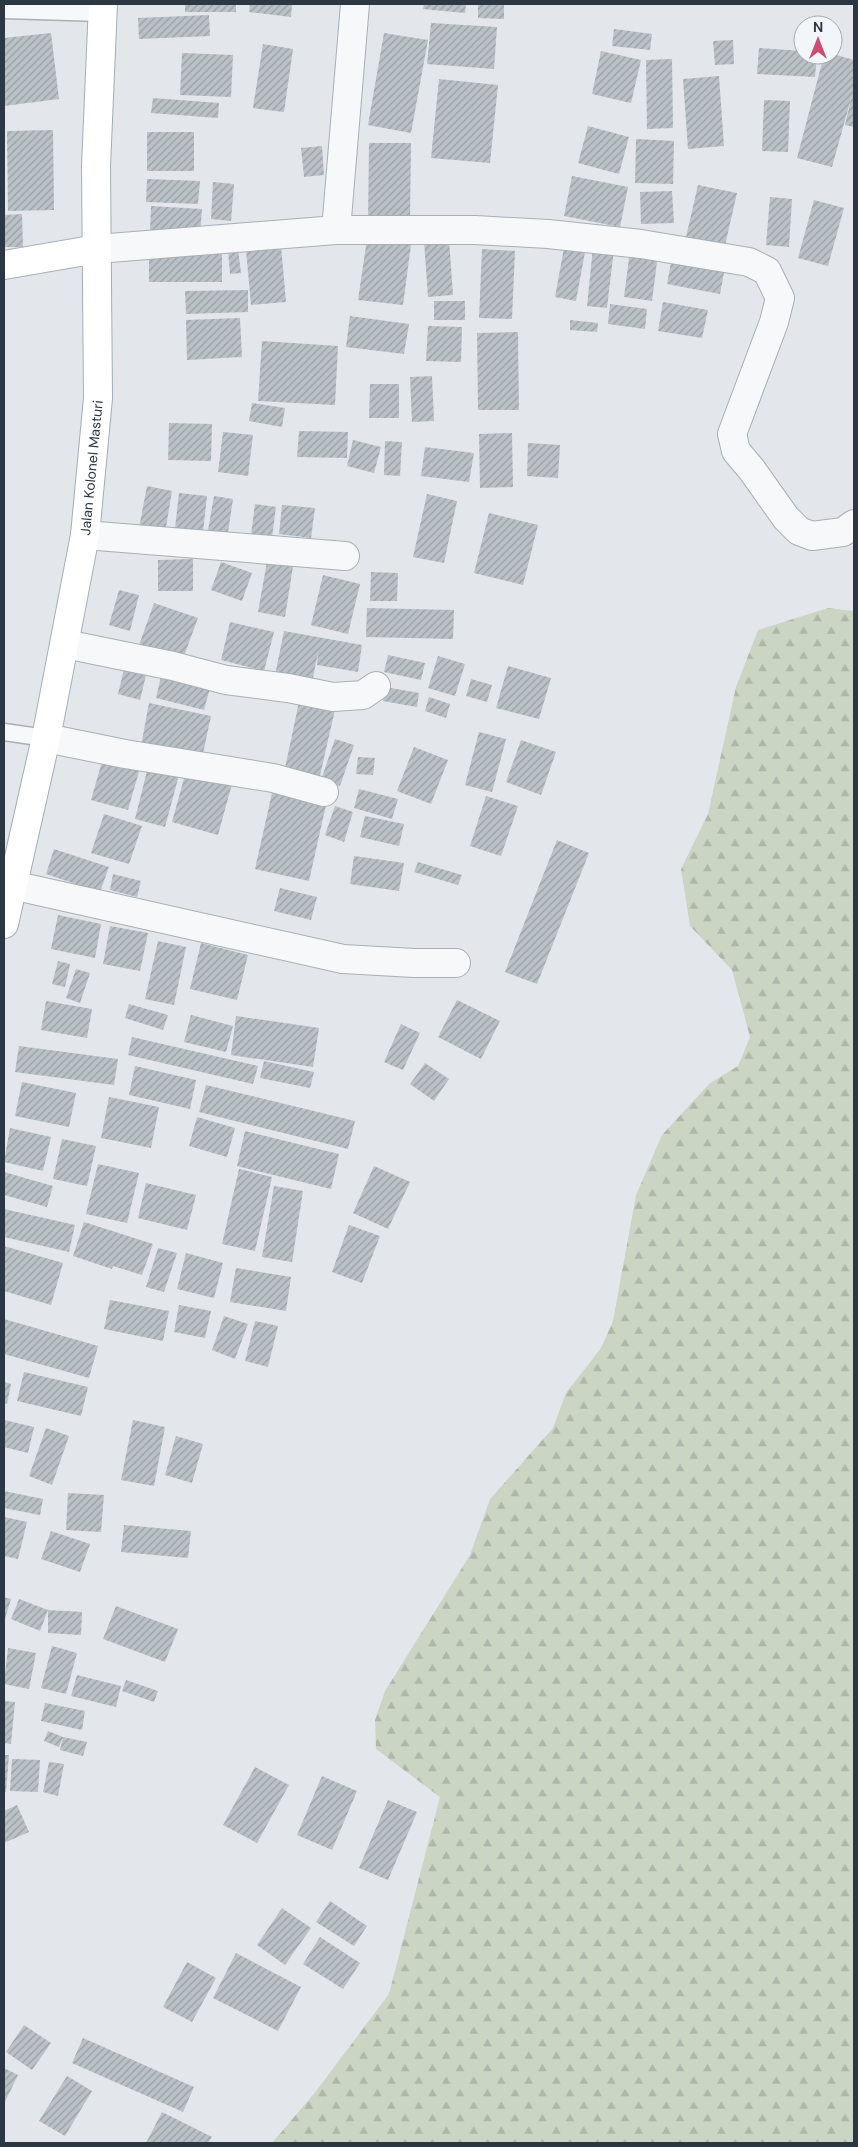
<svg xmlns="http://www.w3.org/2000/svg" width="858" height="2147" viewBox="0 0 858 2147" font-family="'DM Sans',sans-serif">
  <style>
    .forest { fill: url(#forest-firs) }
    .building { fill: url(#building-hatch) }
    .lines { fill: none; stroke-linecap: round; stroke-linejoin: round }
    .lane-casing { stroke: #a8afb5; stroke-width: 19 }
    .street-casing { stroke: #a8afb5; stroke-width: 30 }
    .secondary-casing { stroke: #a8afb5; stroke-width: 30 }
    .primary-casing { stroke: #a2aeb7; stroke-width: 30 }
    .lane { stroke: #f6f8f9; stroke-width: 16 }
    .street { stroke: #f6f8f9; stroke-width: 28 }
    .secondary { stroke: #fff; stroke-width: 28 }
    .primary { stroke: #fff; stroke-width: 28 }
    .labels { text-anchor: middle; stroke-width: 4; stroke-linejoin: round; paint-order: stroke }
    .street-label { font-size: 14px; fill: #2b3843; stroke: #f3f6f8 }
  </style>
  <defs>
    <pattern id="forest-firs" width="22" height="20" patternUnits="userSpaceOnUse" patternTransform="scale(1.25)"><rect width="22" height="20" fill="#cbd5c4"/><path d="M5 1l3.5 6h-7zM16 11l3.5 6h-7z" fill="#aeb8aa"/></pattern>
    <pattern id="building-hatch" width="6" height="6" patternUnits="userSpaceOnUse" patternTransform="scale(1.25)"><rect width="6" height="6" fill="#bac2c8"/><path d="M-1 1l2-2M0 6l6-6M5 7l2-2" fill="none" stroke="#979fa4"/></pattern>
  </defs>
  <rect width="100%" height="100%" fill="#e3e7eb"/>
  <!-- forest -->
  <path class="forest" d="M828,608L854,611V2143H272L317,2090L389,1994L440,1797L376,1749L375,1720L385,1691L470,1555L490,1499L553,1428L566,1393L601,1348L613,1321L636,1195L662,1135L710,1083L738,1066L750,1037L732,970L690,926L681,869L708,814L736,687L758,630Z"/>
  <!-- building -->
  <path class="building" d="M185,4H236V12H185Z
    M250,4H292L291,17L249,12Z
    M424,4H466L465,13L423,9Z
    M478,4H504V19L478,18Z
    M209,15L210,36L139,39L138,18Z
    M431,23L497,27L494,69L427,64Z
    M614,29L652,34L650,50L612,46Z
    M51,33L59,99L4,106V38Z
    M384,33L428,40L411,133L368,125Z
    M733,40L734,64L715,65L713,41Z
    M263,44L293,49L284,112L253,108Z
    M759,48L803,51V55H817L815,77L757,74Z
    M601,51L641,60L631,103L592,94Z
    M182,53L233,55L231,97L180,95Z
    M833,54L854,60V127L845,125L852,95L832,167L797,158L824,55Z
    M672,59L673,128L647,129L646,60Z
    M719,76L724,146L688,149L683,79Z
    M439,79L498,85L490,163L431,158Z
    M153,98L219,103L218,118L151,113Z
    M764,100L790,101L788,152L762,151Z
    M588,126L629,137L619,174L578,163Z
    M53,130L54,210L8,211L7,131Z
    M147,132H194V171H147Z
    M636,139L674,141L673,184L635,183Z
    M369,143H411L410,221H368Z
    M322,146L324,175L304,177L301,148Z
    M572,176L628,187L620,227L564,216Z
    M147,179L200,181L198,204L146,202Z
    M213,182L234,184L231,221L211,219Z
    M698,185L737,193L723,254L684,246Z
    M672,191L674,223L641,224L640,192Z
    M770,197L792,199L789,247L766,245Z
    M814,200L844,208L828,266L798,258Z
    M151,206L202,209L200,234L150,231Z
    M22,214L23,247H4V215Z
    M566,237L587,241L576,301L555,297Z
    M367,239L411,245L403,305L358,300Z
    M449,239L453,295L428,297L424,241Z
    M281,246L286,302L251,305L246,250Z
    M593,247L614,249L607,308L587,306Z
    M238,249L241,273L230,274L228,250Z
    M482,249L515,251L512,319L479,318Z
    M149,250H222V282H149Z
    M630,250L658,254L652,301L624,297Z
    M672,257L725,267L720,294L667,284Z
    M248,290V312L186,314L185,291Z
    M434,301H465V320H434Z
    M663,302L708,310L702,338L658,331Z
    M610,304L647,309L645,329L608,324Z
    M350,316L409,324L404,354L346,347Z
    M240,318L242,357L187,360L186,320Z
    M570,320L598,323L597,332L570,330Z
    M428,326L462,327L461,362L426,361Z
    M518,332L519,410H478L477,333Z
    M262,341L338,346L335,405L258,401Z
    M432,376L434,421L412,422L410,377Z
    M370,384H399V418H369Z
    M252,403L285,408L282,427L249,421Z
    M169,423L212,424L211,461L168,460Z
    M299,431L348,432L347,458L297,457Z
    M223,432L253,435L248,476L218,472Z
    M512,433L513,487L480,488L479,434Z
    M353,440L381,447L374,473L347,466Z
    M385,441L402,442L400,476L384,475Z
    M528,443L560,445L558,478L527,476Z
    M425,447L474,453L469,482L421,476Z
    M147,486L172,491L165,533L139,528Z
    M179,493L207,496L202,541L174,537Z
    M427,494L457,501L444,563L413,557Z
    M214,496L233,499L227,539L207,536Z
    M255,504L276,507L271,545L250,543Z
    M282,505L315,508L311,538L279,534Z
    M489,513L538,525L523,585L474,573Z
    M268,556L294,560L285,617L258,612Z
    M193,559V591H158V560Z
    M221,562L252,573L242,601L211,590Z
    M371,572L398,573L397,601H370Z
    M323,575L360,584L348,634L311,625Z
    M119,590L139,595L130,631L109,625Z
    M154,603L198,618L181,664L138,648Z
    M367,608L454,610L453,639L366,637Z
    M230,622L274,632L264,671L221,660Z
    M284,631L362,645L358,672L317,665L318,652L311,688L274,680Z
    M388,655L425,663L421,680L384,672Z
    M438,656L465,664L455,696L428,688Z
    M126,661L148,667L140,700L118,694Z
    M508,666L551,678L539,719L496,708Z
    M163,668L212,681L204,710L156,698Z
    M471,679L492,685L487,702L466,696Z
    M385,687L419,693L417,707L383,701Z
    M300,697L336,705L319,780L284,773Z
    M429,697L450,704L446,718L425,711Z
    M149,703L211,716L202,758L141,746Z
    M479,732L506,739L492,792L465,785Z
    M335,739L354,745L340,786L321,780Z
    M521,740L556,752L541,795L506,782Z
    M414,747L448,760L431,804L397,791Z
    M358,757L375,758L373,775L356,774Z
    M103,758L140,768L128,810L91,800Z
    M148,767L179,775L165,827L135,819Z
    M186,771L232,784L218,835L172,822Z
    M359,789L398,799L392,819L354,808Z
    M272,793L326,805L309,881L255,869Z
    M486,796L518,806L501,856L470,846Z
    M335,806L353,812L344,842L325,835Z
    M104,814L142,826L129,864L91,853Z
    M365,816L404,824L399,846L360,837Z
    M557,840L589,853L537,984L505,972Z
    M54,849L109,867L100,892L46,874Z
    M354,856L404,863L399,891L350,884Z
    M418,862L462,875L458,885L414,872Z
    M113,874L141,881L137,897L110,890Z
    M280,888L317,897L311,920L274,911Z
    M58,915L101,924L95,958L51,949Z
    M110,926L148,933L140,971L103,964Z
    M158,941L186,947L174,1005L145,999Z
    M201,943L248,955L237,1000L190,989Z
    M58,961L70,964L65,987L52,984Z
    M76,969L90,973L80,1003L66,998Z
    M457,1000L500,1021L481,1059L438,1037Z
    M46,1001L92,1009L87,1038L41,1030Z
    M129,1004L168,1015L163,1030L125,1018Z
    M191,1015L233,1026L226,1052L184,1042Z
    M236,1016L319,1028L313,1067L231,1055Z
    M401,1024L420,1033L403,1070L384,1062Z
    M132,1037L258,1066L253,1084L128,1055Z
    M19,1046L118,1059L114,1085L15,1072Z
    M264,1061L314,1072L310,1088L260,1078Z
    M425,1063L449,1079L434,1101L410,1084Z
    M135,1066L196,1080L190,1109L129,1095Z
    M22,1082L76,1093L69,1127L15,1116Z
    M206,1085L355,1121L348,1149L199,1112Z
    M109,1097L159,1107L151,1148L101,1138Z
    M197,1117L235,1128L227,1157L189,1146Z
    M10,1128L51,1137L43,1171L4,1162Z
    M245,1131L339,1154L331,1189L237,1166Z
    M62,1139L96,1146L87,1186L53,1179Z
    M98,1164L139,1173L127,1223L86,1214Z
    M374,1166L410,1182L388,1229L353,1213Z
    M239,1169L272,1177L255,1251L222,1244Z
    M4,1172L53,1186L47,1207L4,1195Z
    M146,1183L196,1195L187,1230L138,1218Z
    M274,1186L303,1191L292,1262L262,1257Z
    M4,1209L75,1225L69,1252L4,1237Z
    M84,1222L153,1244L142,1275L113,1266L112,1269L73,1256Z
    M349,1225L380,1236L362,1283L332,1272Z
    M4,1246L63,1263L51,1305L4,1291Z
    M158,1248L177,1253L164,1292L146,1287Z
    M186,1253L223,1263L214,1298L177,1289Z
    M236,1268L291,1277L286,1311L230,1302Z
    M110,1300L169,1311L163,1341L104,1329Z
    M179,1305L211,1311L205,1338L174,1332Z
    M224,1316L248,1324L235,1359L212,1350Z
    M4,1319L98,1346L89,1378L4,1354Z
    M255,1321L278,1326L268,1367L245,1361Z
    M24,1372L88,1387L81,1416L17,1401Z
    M4,1382L11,1384L7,1404L4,1403Z
    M4,1420L34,1427L28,1453L4,1447Z
    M133,1420L165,1427L154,1486L121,1480Z
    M46,1428L69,1436L52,1485L29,1476Z
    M176,1436L203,1444L192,1483L165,1475Z
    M4,1491L43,1499L40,1515L4,1508Z
    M68,1493L104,1495L101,1532L66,1530Z
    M4,1517L27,1522L18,1559L4,1556Z
    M124,1525L191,1531L188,1558L121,1552Z
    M51,1531L90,1544L80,1572L41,1559Z
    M4,1597L11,1599L4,1622Z
    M19,1599L48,1610L82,1612L81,1635L48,1633V1610L40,1631L11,1619Z
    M116,1606L178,1629L165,1662L103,1639Z
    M52,1646L77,1653L66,1694L41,1688Z
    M8,1648L36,1653L29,1689L4,1684Z
    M77,1675L121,1686L116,1707L71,1696Z
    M126,1680L158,1691L154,1702L122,1691Z
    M4,1701L15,1702L11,1744L4,1743Z
    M45,1703L85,1711L82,1730L41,1721Z
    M48,1731L63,1737L59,1747L44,1741Z
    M63,1737L87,1742L83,1756L60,1750Z
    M4,1755H9L6,1792H4Z
    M12,1759L40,1760L38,1792L10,1791Z
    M49,1762L64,1764L58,1796L43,1792Z
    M255,1767L289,1785L257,1843L223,1825Z
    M322,1776L357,1791L332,1850L297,1835Z
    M388,1800L417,1812L388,1880L359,1868Z
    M17,1805L29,1832L4,1843V1811Z
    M330,1901L367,1926L354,1946L316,1922Z
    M282,1908L311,1928L285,1965L257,1945Z
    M320,1937L360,1963L343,1989L303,1964Z
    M236,1953L301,1987L278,2031L213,1998Z
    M187,1962L216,1978L192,2022L163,2007Z
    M24,2025L51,2043L32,2070L6,2052Z
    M83,2038L194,2087L183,2112L72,2063Z
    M4,2068L18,2075L4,2104Z
    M67,2076L92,2091L65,2136L39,2121Z
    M162,2112L212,2137L208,2143H146Z"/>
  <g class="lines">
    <!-- lane casing -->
    <g class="lane-casing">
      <path id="lane" d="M4,10L102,13
        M4,732L46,738"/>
    </g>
    <!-- street casing -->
    <g class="street-casing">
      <path id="street" d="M336,230L355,4
        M97,249L336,230H475L548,234L641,244L749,262L767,271L780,298L774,322L732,434L736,451L752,470L786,518L799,531L812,536L843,532L854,524
        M85,535L345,556
        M65,644L173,666L226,680L288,688L333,697L363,695L376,686
        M46,738L125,754L273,778L324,792
        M12,885L343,959L414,963H456"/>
    </g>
    <!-- secondary casing -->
    <g class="secondary-casing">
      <path id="secondary" d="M4,265L97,249"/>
    </g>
    <!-- primary casing -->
    <g class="primary-casing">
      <g id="primary">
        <path id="s1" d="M4,924L46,738L85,535L98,398L96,166L103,4"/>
      </g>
    </g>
    <!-- lane -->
    <use href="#lane" class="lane"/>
    <!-- street -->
    <use href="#street" class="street"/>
    <!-- secondary -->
    <use href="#secondary" class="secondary"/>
    <!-- primary -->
    <use href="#primary" class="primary"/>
  </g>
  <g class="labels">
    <!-- street labels -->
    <g class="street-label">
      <text dy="5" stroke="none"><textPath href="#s1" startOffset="465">Jalan Kolonel Masturi</textPath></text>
    </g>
  </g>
  <!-- border -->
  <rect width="858" height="2147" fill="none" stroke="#2b3843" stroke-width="10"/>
  <!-- north arrow -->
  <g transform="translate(818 40)"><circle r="24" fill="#f3f6f8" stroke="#a3aab0"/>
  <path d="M0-4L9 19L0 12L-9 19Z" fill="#cd4b73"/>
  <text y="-8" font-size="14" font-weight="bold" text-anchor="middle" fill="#2b3843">N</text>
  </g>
</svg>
